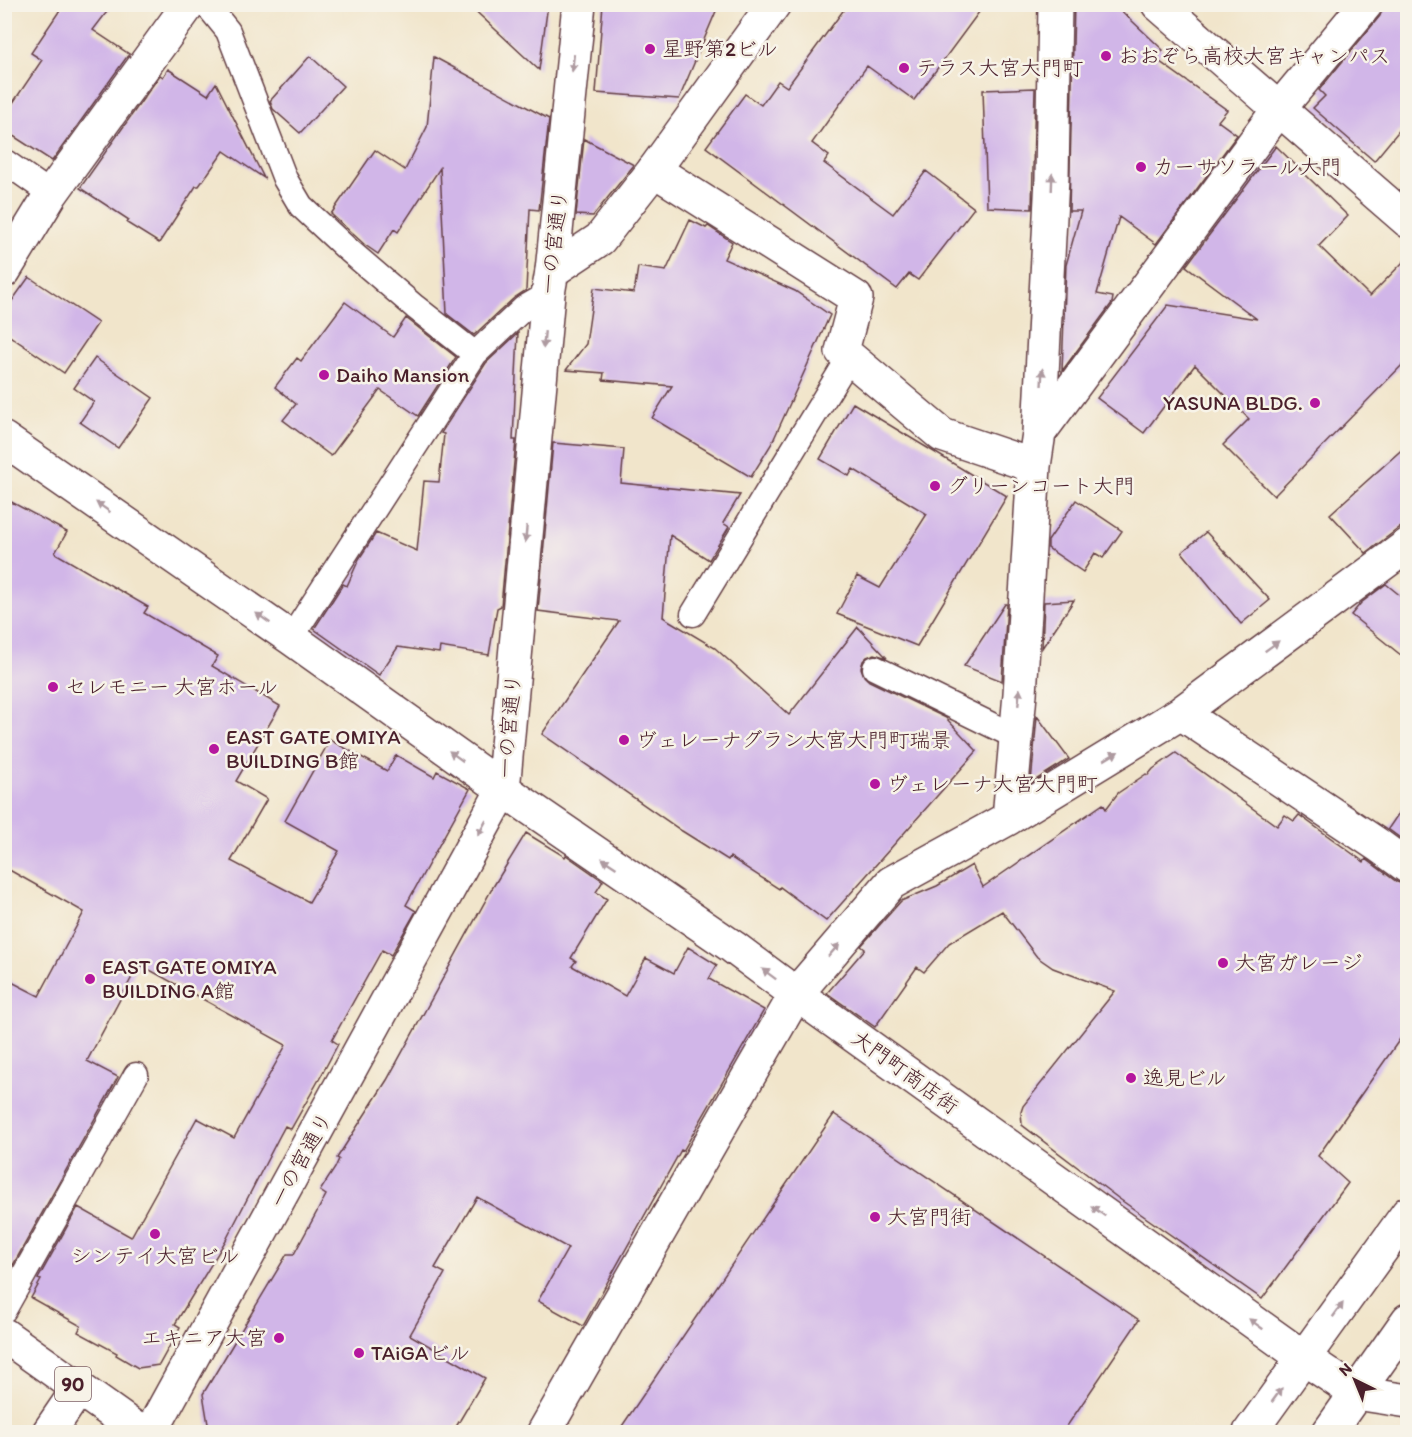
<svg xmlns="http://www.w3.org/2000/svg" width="1412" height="1437" viewBox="0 0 1412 1437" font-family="Itim,'Klee One',sans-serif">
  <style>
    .building { fill: #d1b6e8 }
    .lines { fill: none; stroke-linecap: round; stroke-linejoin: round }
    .service-casing { stroke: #633d43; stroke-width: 27 }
    .pedestrian-casing { stroke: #633d43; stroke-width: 36 }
    .minor-casing { stroke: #633d43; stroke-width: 36 }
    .tertiary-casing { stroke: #633d43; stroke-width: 36 }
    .secondary-casing { stroke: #633d43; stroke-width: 36 }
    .primary-casing { stroke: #633d43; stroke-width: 36 }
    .service { stroke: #fff; stroke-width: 24 }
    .pedestrian { stroke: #fff; stroke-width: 33 }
    .minor { stroke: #fff; stroke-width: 33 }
    .tertiary { stroke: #fff; stroke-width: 33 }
    .secondary { stroke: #fff; stroke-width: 33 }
    .primary { stroke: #fff; stroke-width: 33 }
    .oneway { fill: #ae9aa0 }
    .poi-dot { fill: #b5179e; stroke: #f7f3e8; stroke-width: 2 }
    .labels { text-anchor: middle; stroke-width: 5; stroke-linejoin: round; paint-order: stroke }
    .shield { fill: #f7f3e8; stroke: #7e5f64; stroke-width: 1.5 }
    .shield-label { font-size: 20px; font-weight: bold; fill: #4a1f2b }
    .poi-label { font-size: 21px; fill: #4a1f2b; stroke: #f7f3e8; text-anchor: start }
    .street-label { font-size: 21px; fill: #4a1f2b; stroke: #f7f3e8 }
  </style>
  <rect width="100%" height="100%" fill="#f7f3e8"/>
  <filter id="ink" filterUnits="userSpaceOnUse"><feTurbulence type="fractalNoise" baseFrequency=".0167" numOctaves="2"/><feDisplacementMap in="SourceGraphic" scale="12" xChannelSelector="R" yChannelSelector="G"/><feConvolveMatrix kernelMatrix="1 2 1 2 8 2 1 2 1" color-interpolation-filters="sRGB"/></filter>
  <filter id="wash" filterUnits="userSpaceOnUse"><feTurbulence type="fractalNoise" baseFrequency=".008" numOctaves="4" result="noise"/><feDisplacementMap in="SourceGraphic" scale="24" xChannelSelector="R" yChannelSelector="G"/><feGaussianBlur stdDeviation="1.35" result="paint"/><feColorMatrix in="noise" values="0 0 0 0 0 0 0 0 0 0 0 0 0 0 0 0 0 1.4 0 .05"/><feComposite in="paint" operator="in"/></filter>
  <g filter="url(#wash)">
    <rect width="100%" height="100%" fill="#f1e5cb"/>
    <g id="blocks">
      <!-- building -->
      <path class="building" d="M64,4H113L93,30L129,54L52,161L4,130V116L42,60L31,53Z
        M468,4H548L539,70Z
        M603,4H719L679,99L596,93Z
        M848,4H985L914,100L867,66L812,143L829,156L824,163L893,214L926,171L974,208L918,280L909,274L897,289L706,147L745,94L761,105L778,81L787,87Z
        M1074,4H1114L1163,50L1156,59L1227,110L1218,121L1237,135L1156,244L1119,217L1097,294L1113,297L1112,303L1062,371L1066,265L1081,211H1069Z
        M1384,4H1407V121L1374,161L1313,108L1325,96L1319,90L1380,16Z
        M310,56L343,86L300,133L273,109L270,101Z
        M434,57L549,119L539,210L530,209L526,290L514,298L474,335L447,314L440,168L398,232L394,229L378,254L365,245L331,214L375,150L405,170L427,127Z
        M168,69L208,95L216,83L264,178L224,151L199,186H196L159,243L127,223L129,220L80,188L160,75L163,77Z
        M1035,88L1032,209L987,207L983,90Z
        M584,139L634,165L593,216L576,215Z
        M1276,146L1348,216L1319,246L1370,296L1407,258V360L1274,496L1223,445L1249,419L1195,365L1144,433L1097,398L1168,305L1257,319L1186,266Z
        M690,220L706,228L708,226L732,242L724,259L795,291L830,315L772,443L751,477L652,418L672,386L603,380L604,373L566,370L586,344L594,288L634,293L638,267L666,271Z
        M29,277L98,323L64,373L4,332V312Z
        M345,302L393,337L406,318L456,357L418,416L380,390L331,456L283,420L296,404L275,387L297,358L301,361Z
        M518,333L513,440H516L501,606L497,608L489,655L440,647L439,653L398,647L379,675L314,629L343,584L347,586L359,559L376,533L417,551L424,481L439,482L444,434L441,433L486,363Z
        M95,358L153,398L118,448L80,422L94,402L74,388Z
        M853,403L1007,496L917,646L837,614L857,576L880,588L927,514L853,469L849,476L820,459Z
        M553,443L624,449L621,483L740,495L723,523L729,527L709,560L670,535L663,617L715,648L789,715L858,627L887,658L875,654L867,657L863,661L861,668L864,676L869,681L946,718L977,751L826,921L780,887L779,889L730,857L728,860L682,831L542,734L619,621L538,611Z
        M1407,445V522L1366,553L1330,514Z
        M4,498L67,532L55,553L148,607L144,613L218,656L212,666L280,706L236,781L267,799L231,861L309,902L339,851L285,821L330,740L387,771L396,755L434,777L437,771L470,789L406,905L416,911L391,955L382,950L332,1040L338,1044L321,1076L291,1129L285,1126L278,1139L226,1240L175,1324L180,1327L159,1365L138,1368L116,1355L117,1353L78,1332L81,1326L31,1298L41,1280L38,1279L78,1207L131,1237L197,1118L234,1138L286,1045L139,964L87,1061L118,1077L13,1265L4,1261V978L39,996L84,912L4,867Z
        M1076,500L1122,531L1103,558L1095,553L1083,572L1048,548V541Z
        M1206,532L1270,600L1241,624L1182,552Z
        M1386,584L1407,601V660L1351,615L1361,603Z
        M1074,600L1042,648L1044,602Z
        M1005,604H1007L1002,681L964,666Z
        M1037,716L1069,759L1031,783Z
        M1176,753L1277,826L1285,815L1294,821L1299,815L1364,862L1366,859L1397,882L1407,885V1029L1318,1156L1348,1183L1262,1299L1118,1198L1022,1125L1021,1112L1023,1106L1115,991L1053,968L1037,957L1002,911L949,943L924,972L917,967L875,1027L827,993L865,949L861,946L901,901L937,886L972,865L983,887L1103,804L1106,809L1118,793L1146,774L1148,775L1153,769Z
        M1407,801V843L1388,829Z
        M526,833L565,857L566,855L603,881L596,892L607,899L571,958L576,961L572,966L625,996L646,958L674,973L688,947L717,965L709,979L764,1010L683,1151L681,1150L583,1326L538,1301L568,1248L477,1197L435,1268L445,1273L410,1335L485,1378L453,1432H221L208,1424L203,1394L287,1254H294L326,1195L320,1191L335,1168L339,1159L337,1158L387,1080L493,887Z
        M834,1114L1139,1320L1063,1432H618Z"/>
    </g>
  </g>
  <g filter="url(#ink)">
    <use href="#blocks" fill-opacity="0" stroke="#633d43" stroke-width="1.5"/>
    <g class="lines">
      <!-- service casing -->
      <g class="service-casing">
        <path id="service" d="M206,4L228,31L285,179L301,206L345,247L415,307L475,354
          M4,161L51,194
          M693,614L849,358
          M291,638L475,354L524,308L548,294
          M875,668L1016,737
          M4,1310L136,1075"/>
      </g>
      <!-- pedestrian casing -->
      <g class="pedestrian-casing">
        <path id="pedestrian" d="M552,271L600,239L654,170L774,4
          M49,1432L79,1388"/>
      </g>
      <!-- minor casing -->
      <g class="minor-casing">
        <path id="minor" d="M1158,4L1408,221
          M654,170L856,298L842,351L942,435L1034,466
          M4,271L51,194L189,4
          M1039,433L1279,109L1366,4
          M4,439L291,638L523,803L733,947L796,994L1304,1358
          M1181,713L1378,845L1408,867
          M1009,818L1020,694L1034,466L1039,433L1052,178L1055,4
          M151,1432L503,790L548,294L552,271L579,4
          M544,1432L796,994L891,883L1009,818L1181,713L1408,545"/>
      </g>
      <!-- tertiary casing -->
      <g class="tertiary-casing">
        <path id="tertiary" d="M1304,1358L1356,1393L1408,1401"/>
      </g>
      <!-- secondary casing -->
      <g class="secondary-casing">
        <path id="secondary" d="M1250,1432L1408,1213
          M1329,1432L1408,1320"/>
      </g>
      <!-- primary casing -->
      <g class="primary-casing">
        <path id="primary" d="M4,1335L140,1432"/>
      </g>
      <!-- service -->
      <use href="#service" class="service"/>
      <!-- pedestrian -->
      <use href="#pedestrian" class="pedestrian"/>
      <!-- minor -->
      <use href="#minor" class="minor"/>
      <!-- tertiary -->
      <use href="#tertiary" class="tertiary"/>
      <!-- secondary -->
      <use href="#secondary" class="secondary"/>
      <!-- primary -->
      <use href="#primary" class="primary"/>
    </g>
    <!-- one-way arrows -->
    <defs><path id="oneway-solid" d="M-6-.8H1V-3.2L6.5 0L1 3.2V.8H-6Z" transform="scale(1.5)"/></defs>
    <g class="oneway">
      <use href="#oneway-solid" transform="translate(573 63) rotate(96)"/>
      <use href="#oneway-solid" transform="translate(1052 182) rotate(-88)"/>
      <use href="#oneway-solid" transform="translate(544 340) rotate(95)"/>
      <use href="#oneway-solid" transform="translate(1042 377) rotate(-87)"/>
      <use href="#oneway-solid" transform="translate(103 507) rotate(-145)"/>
      <use href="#oneway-solid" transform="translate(526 534) rotate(95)"/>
      <use href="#oneway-solid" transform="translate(263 618) rotate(-145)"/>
      <use href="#oneway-solid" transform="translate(1272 646) rotate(-36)"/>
      <use href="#oneway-solid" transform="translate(1019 697) rotate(-85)"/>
      <use href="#oneway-solid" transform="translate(456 756) rotate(-144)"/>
      <use href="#oneway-solid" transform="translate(1111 756) rotate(-31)"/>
      <use href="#oneway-solid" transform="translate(482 828) rotate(119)"/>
      <use href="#oneway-solid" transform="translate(609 863) rotate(-146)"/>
      <use href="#oneway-solid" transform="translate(834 950) rotate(-49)"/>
      <use href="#oneway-solid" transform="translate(769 974) rotate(-143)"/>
      <use href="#oneway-solid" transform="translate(1098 1211) rotate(-144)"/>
      <use href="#oneway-solid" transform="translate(1338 1310) rotate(-54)"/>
      <use href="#oneway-solid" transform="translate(1256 1324) rotate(-144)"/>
      <use href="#oneway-solid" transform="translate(1277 1395) rotate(-54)"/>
    </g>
  </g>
  <!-- markers -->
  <g class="poi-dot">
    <circle cx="650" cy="49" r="6"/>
    <circle cx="1106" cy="56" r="6"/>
    <circle cx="904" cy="68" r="6"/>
    <circle cx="1141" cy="167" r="6"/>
    <circle cx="324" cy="375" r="6"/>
    <circle cx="1315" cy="403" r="6"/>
    <circle cx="935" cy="486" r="6"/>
    <circle cx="53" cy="687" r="6"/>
    <circle cx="624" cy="740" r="6"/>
    <circle cx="214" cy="749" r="6"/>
    <circle cx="875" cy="784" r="6"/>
    <circle cx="1223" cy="963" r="6"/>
    <circle cx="90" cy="979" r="6"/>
    <circle cx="1131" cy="1078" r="6"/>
    <circle cx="875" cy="1217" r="6"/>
    <circle cx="155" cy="1234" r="6"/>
    <circle cx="279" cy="1338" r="6"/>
    <circle cx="359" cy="1353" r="6"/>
  </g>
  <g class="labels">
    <!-- shield labels -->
    <rect class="shield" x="55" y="1367" width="36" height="34" rx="4.5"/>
    <g class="shield-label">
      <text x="73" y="1391">90</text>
    </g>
    <!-- poi labels -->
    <g class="poi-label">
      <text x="662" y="56">星野第2ビル</text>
      <text x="1118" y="63">おおぞら高校大宮キャンパス</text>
      <text x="916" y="75">テラス大宮大門町</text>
      <text x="1153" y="174">カーサソラール大門</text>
      <text x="336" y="382">Daiho Mansion</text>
      <text x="1303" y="410" text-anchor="end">YASUNA BLDG.</text>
      <text x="947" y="493">グリーンコート大門</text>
      <text x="65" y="694">セレモニー 大宮ホール</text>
      <text x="226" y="744">EAST GATE OMIYA<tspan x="226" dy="24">BUILDING B館</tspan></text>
      <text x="636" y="747">ヴェレーナグラン大宮大門町瑞景</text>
      <text x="887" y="791">ヴェレーナ大宮大門町</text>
      <text x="1235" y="970">大宮ガレージ</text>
      <text x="102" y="974">EAST GATE OMIYA<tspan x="102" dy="24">BUILDING A館</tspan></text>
      <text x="1143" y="1085">逸見ビル</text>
      <text x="887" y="1224">大宮門街</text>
      <text x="155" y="1263" text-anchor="middle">シンテイ大宮ビル</text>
      <text x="267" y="1345" text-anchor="end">エキニア大宮</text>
      <text x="371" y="1360">TAiGAビル</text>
    </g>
    <!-- street labels -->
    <g class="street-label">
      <text transform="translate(554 242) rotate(-83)" y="7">一の宮通り</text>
      <text transform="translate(509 726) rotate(-85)" y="7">一の宮通り</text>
      <text transform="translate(905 1072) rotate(36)" y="7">大門町商店街</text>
      <text transform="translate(301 1160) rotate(-61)" y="7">一の宮通り</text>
    </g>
  </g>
  <!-- margin -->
  <rect width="1412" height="1437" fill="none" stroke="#f7f3e8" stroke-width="24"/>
  <!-- north arrow -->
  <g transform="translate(1355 1380) rotate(317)" stroke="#f7f3e8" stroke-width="4.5" paint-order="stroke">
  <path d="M0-4.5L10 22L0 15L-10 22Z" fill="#4a1f2b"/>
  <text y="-9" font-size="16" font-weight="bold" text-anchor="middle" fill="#4a1f2b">N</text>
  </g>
</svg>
